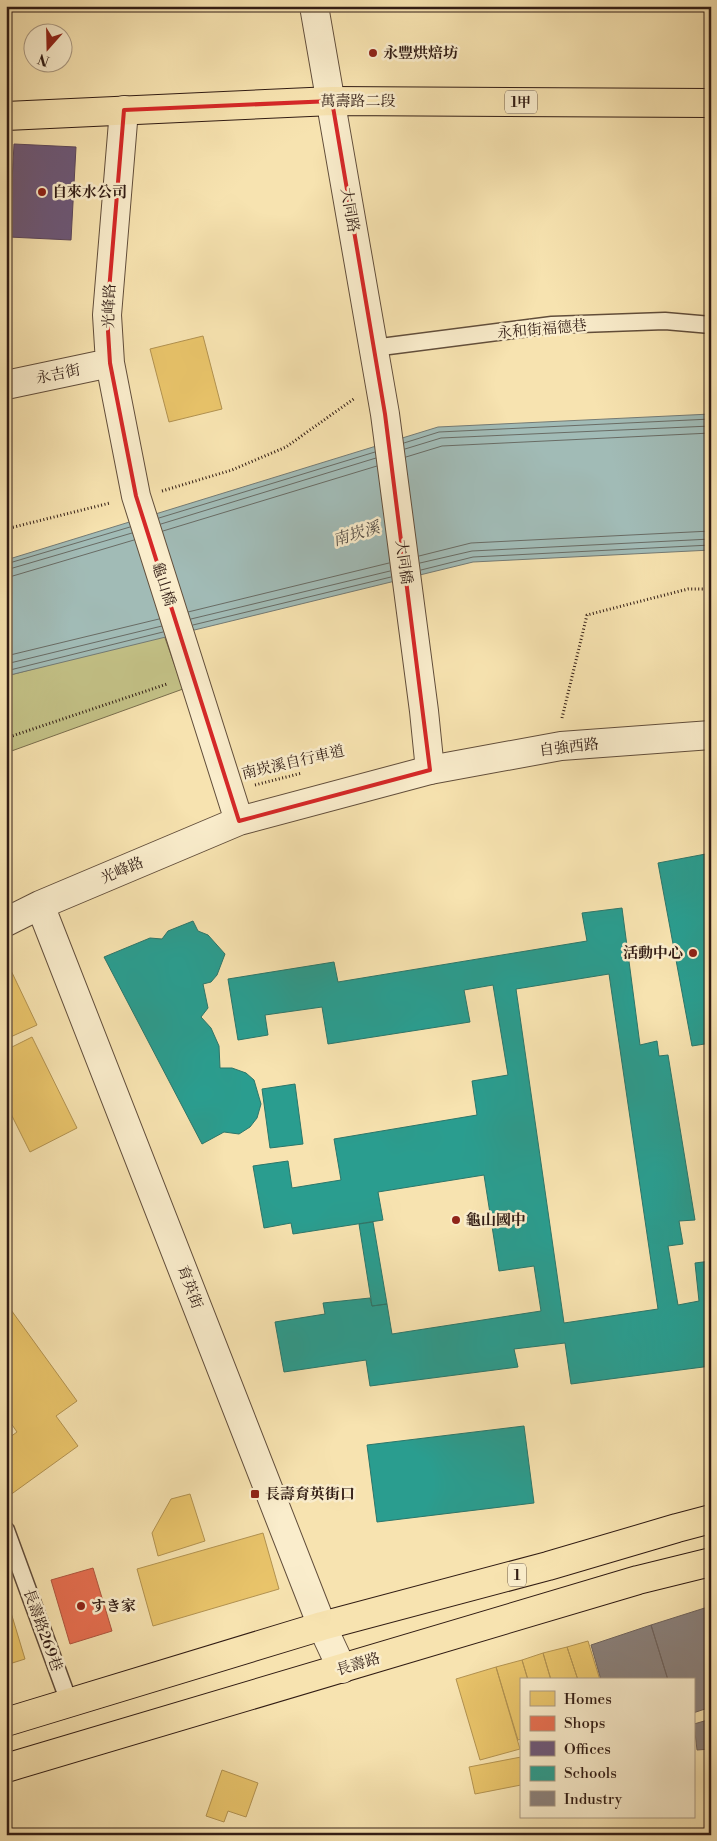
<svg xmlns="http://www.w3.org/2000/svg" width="717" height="1841" viewBox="0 0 717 1841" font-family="'Libre Bodoni','Noto Serif TC','Noto Serif JP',serif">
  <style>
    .green { fill: #c3c186; stroke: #7a6e4d }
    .water { fill: #a1bbb6; stroke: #747b75 }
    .homes { fill: #e9c46a; stroke: #b29250 }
    .shops { fill: #e76f51; stroke: #b0563f }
    .offices { fill: #6d597a; stroke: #5b475b }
    .schools { fill: #2a9d8f; stroke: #2c766a; fill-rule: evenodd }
    .industry { fill: #8a817c; stroke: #6f635d }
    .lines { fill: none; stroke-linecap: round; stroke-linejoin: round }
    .shore { stroke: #696c65; stroke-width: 1 }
    .service-casing { stroke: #624e3b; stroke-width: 19 }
    .minor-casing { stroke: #624e3b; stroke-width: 30 }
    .tertiary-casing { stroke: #624e3b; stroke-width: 30 }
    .primary-casing { stroke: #311c14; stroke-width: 30 }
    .path { stroke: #311c14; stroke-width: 3; stroke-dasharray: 1 2.5; stroke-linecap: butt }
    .service { stroke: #faedcc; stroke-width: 16 }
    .minor { stroke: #faedcc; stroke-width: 28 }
    .tertiary { stroke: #faedcc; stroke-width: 28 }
    .primary { stroke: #f7e3b0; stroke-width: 28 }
    .marked { fill: none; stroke: #d62828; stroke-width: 4; stroke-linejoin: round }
    .poi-dot { fill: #8f2418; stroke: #faedcc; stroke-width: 2 }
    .labels { text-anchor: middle; stroke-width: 5; stroke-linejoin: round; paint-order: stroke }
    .shield { fill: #faedcc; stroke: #6d5b4b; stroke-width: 1 }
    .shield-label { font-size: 14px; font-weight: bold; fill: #311c14 }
    .poi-label { font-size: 15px; font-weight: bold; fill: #311c14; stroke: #faedcc; text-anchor: start }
    .street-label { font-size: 15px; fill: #311c14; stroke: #faedcc }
    .water-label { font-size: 16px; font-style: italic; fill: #534c45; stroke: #faedcc }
  </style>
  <rect width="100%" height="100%" fill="#f7e3b0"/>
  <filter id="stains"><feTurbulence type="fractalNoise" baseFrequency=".004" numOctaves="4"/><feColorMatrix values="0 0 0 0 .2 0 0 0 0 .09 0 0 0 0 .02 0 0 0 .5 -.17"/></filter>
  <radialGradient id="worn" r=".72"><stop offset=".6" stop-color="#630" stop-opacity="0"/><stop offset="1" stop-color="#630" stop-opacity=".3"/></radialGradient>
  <!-- green -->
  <path class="green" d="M164,635L183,689L6,753V676Z"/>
  <!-- water -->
  <path class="water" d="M711,414V550L473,562L6,676V560L438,427Z"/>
  <!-- homes -->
  <path class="homes" d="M203,336L222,409L169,422L150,349Z
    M6,960L37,1025L6,1039Z
    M32,1037L77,1128L30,1152L6,1104V1050Z
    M6,1303L77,1401L56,1416L78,1446L6,1498V1440L17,1432L6,1416Z
    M190,1494L205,1541L158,1556L152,1533L171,1499Z
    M263,1533L279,1589L153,1626L137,1569Z
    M6,1596L25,1659L6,1665Z
    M588,1641L600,1680H578L567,1647Z
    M567,1647L578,1680H551L543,1653Z
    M543,1653L551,1680H528L522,1660Z
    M522,1660L528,1680H521V1739L518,1740L496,1667Z
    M496,1667L520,1749L480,1760L456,1679Z
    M521,1757V1785L475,1794L469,1767Z
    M222,1770L258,1783L246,1817L228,1811L224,1822L206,1816Z"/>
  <!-- shops -->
  <path class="shops" d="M93,1568L112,1631L70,1644L51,1580Z"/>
  <!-- offices -->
  <path class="offices" d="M14,144L76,147L71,240L9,237Z"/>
  <!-- schools -->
  <path class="schools" d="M711,853V1043L692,1046L658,863Z
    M622,908L640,1045L657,1041L659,1056L668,1055L695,1220L679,1221L683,1244L668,1246L678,1305L699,1301L695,1263L711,1261V1366L571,1384L565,1343L514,1349L518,1367L370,1386L366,1360L284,1372L275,1322L325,1314L323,1303L370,1298L372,1306L387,1304L392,1334L541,1311L534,1266L499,1271L484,1175L378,1192L383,1220L293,1234L291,1223L264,1228L253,1166L288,1161L292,1188L341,1180L334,1139L477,1115L472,1081L508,1075L493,985L464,990L470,1022L328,1044L322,1007L265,1015L268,1035L238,1040L228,979L334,962L338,982L587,941L582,913ZM609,974L658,1309L564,1323L516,989Z
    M193,921L198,931L208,935L225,954L217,975L211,982L203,984L208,1008L201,1017L211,1028L219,1046L220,1068H232L246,1073L254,1080L261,1104L257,1118L250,1127L239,1134L224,1132L202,1144L104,957L150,938L162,939L168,931Z
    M295,1084L303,1144L270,1148L262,1089Z
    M373,1222L387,1304L372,1306L359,1224Z
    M524,1426L534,1503L377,1522L367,1445Z"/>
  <!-- industry -->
  <path class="industry" d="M711,1606V1707L693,1713V1680H668L651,1625Z
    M651,1625L668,1680H601L591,1645Z
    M711,1719V1749L697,1750L694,1724Z"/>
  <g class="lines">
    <!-- shore -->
    <path class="shore" d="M404,443L439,432L711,419
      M405,449L441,438L711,426
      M406,457L442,446L711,433
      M159,518L375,452
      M161,524L376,458
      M163,531L377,466
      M419,556L471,543L711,531
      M420,563L472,551L711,539
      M6,564L130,527
      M6,570L132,533
      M421,570L473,557L711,545
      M6,578L134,540
      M188,612L389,563
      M191,619L390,571
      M193,625L391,577
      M6,656L159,619
      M6,664L162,626
      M6,671L163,632"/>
    <!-- service casing -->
    <g class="service-casing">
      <path id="service" d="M373,348L552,325L665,321L711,325
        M6,1530L69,1702"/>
    </g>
    <!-- minor casing -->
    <g class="minor-casing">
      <path id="minor" d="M124,110L107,315L110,363L136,496L239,821
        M6,385L110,363
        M40,905L322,1626L342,1669
        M6,922L40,905L239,821L430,770L561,746L711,735"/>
    </g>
    <!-- tertiary casing -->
    <g class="tertiary-casing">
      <path id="tertiary" d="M314,6L385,414L424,711L430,770"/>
    </g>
    <!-- primary casing -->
    <g class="primary-casing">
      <path id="primary" d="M6,116L332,101L711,103
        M6,1722L322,1626L548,1566L677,1528L711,1519
        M6,1768L638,1580L711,1562"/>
    </g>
    <!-- path -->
    <path class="path" d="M162,491L232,470L286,447L355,398
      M6,529L110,503
      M562,718L587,615L688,589H711
      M6,738L167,684
      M255,785L302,773"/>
    <!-- service -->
    <use href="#service" class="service"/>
    <!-- minor -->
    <use href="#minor" class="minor"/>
    <!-- tertiary -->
    <use href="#tertiary" class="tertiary"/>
    <!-- primary -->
    <use href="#primary" class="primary"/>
  </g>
  <!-- marked area -->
  <path class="marked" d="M332,101L385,414L430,770L239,821L136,496L110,363L107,315L124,110Z"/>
  <!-- markers -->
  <g class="poi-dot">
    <circle cx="373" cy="53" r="5"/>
    <circle cx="42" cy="192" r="5"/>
    <circle cx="693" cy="953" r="5"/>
    <circle cx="456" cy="1220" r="5"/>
    <rect x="250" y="1489" width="10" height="10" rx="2.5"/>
    <circle cx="81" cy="1606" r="5"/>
  </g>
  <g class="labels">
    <!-- shield labels -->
    <g class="shield">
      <rect x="505" y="90.5" width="32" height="23" rx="4"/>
      <rect x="508" y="1563.5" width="18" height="23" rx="4"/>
    </g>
    <g class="shield-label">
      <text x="521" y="107">1甲</text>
      <text x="517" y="1580">1</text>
    </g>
    <!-- poi labels -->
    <g class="poi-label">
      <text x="383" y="58">永豐烘焙坊</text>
      <text x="52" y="197">自來水公司</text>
      <text x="683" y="958" text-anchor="end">活動中心</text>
      <text x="466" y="1225">龜山國中</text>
      <text x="265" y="1499">長壽育英街口</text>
      <text x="91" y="1611">すき家</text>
    </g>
    <!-- street labels -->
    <g class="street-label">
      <text x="358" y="106">萬壽路二段</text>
      <text transform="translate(350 210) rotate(80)" y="5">大同路</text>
      <text transform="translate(109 306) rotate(-88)" y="5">光峰路</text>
      <text transform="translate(542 329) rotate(-5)" y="5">永和街福德巷</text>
      <text transform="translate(58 374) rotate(-12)" y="5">永吉街</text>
      <text transform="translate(404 562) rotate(82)" y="5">大同橋</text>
      <text transform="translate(164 584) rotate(72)" y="5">龜山橋</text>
      <text transform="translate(569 747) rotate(-7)" y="5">自強西路</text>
      <text transform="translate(293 762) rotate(-13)" y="5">南崁溪自行車道</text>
      <text transform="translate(122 870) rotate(-23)" y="5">光峰路</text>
      <text transform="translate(190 1287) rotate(69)" y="5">育英街</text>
      <text transform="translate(43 1630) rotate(70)" y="5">長壽路269巷</text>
      <text transform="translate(358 1664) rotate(-17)" y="5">長壽路</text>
    </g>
    <!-- water labels -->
    <g class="water-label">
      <text transform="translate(356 533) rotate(-17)" y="6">南崁溪</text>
    </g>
  </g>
  <!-- margin -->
  <rect width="717" height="1841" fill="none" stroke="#f7e3b0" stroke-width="25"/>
  <rect x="8" y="8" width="702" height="1826" fill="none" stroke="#311c14" stroke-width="2.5"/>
  <rect x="12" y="12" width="692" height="1816" fill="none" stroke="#311c14"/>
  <!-- legend -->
  <rect x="520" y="1678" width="175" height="140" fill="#faedcc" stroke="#aa9982"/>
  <rect x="530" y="1691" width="25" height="15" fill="#e9c46a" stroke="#aa9982"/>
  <text x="564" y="1704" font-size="15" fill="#311c14">Homes</text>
  <rect x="530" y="1716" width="25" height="15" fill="#e76f51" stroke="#aa9982"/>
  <text x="564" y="1728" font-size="15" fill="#311c14">Shops</text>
  <rect x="530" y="1741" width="25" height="15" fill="#6d597a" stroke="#aa9982"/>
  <text x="564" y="1754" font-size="15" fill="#311c14">Offices</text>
  <rect x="530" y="1766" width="25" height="15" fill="#2a9d8f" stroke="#aa9982"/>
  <text x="564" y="1778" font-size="15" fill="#311c14">Schools</text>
  <rect x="530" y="1791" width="25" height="15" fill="#8a817c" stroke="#aa9982"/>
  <text x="564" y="1804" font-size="15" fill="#311c14">Industry</text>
  <!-- north arrow -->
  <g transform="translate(48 48) rotate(200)"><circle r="24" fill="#faedcc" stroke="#aa9982"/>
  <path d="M0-4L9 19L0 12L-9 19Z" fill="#8f2418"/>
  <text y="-8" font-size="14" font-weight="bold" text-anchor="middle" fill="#311c14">N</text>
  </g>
  <rect width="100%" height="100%" filter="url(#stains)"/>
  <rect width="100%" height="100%" fill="url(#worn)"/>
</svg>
